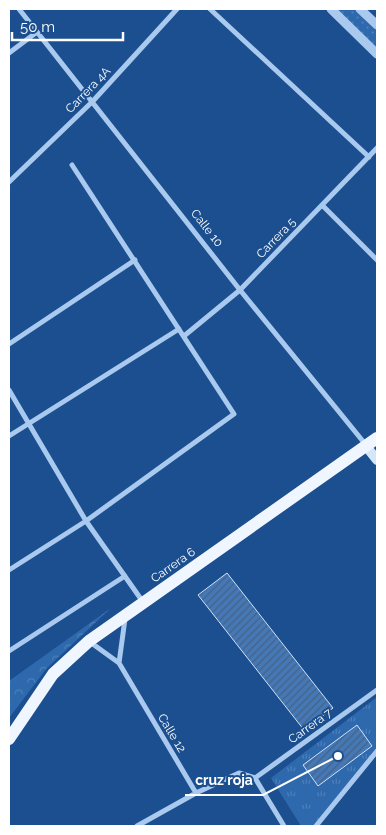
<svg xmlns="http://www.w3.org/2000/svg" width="386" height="835" viewBox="0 0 386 835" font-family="Raleway,sans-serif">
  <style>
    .grass { fill: url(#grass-tufts) }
    .forest { fill: url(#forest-crowns) }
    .garden { fill: url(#garden-dots) }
    .building { fill: url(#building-hatch); stroke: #cfe3fa }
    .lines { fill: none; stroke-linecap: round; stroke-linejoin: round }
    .minor { stroke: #a9c9ee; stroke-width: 5 }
    .tertiary { stroke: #a9c9ee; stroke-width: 9 }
    .secondary { stroke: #d6e6fa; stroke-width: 10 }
    .primary { stroke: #f0f6ff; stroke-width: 12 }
    .labels { text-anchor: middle; stroke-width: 4; stroke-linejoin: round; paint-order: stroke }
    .street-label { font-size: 12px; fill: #fff; stroke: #1b4f8f }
    .leader { fill: none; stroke: #fff; stroke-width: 2 }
    .callout-dot { fill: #fff; stroke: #1b4f8f; stroke-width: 2 }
    .callout-label { font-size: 14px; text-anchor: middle; font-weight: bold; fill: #fff; stroke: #1b4f8f; stroke-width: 4; stroke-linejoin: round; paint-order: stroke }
  </style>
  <defs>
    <pattern id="grass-tufts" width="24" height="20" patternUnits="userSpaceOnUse" patternTransform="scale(1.25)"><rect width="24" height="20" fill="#2e69ad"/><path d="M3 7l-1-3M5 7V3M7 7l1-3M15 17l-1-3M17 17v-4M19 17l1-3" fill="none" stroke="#4d80b9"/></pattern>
    <pattern id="forest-crowns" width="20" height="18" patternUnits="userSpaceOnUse" patternTransform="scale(1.25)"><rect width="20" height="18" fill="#2e69ad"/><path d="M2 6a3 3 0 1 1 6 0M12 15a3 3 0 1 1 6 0" fill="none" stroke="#4d80b9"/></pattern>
    <pattern id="garden-dots" width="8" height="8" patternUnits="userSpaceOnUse" patternTransform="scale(1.25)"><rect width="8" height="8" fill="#2e69ad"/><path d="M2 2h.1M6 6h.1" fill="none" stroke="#4d80b9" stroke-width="1.8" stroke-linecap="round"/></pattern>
    <pattern id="building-hatch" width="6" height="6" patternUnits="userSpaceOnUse" patternTransform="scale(1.25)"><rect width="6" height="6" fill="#4478b7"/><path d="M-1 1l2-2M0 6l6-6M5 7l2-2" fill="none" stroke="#486282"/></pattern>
  </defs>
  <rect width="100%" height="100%" fill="#1b4f8f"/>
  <!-- grass -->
  <path class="grass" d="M377,697V747L318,826H301L271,778Z"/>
  <!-- forest -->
  <path class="forest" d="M111,608L47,668L9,718V681Z"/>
  <!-- garden -->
  <path class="garden" d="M335,9H354L377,31V50Z"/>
  <!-- building -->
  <path class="building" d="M227,573L333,708L304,730L198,595Z
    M357,725L372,746L318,786L303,765Z"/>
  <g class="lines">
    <!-- minor -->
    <path class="minor" d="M19,9L240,290L366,445
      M210,9L369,157
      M9,53L37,32
      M9,182L93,101L177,9
      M322,205L377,260
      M184,336L240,290L377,148
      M9,344L135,260
      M9,390L86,521L143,602
      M9,436L179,329
      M9,570L86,521L234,414L72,165
      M90,642L119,663L196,793
      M9,651L125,576
      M119,663L125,619
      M255,778L377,690
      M137,826L196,793L239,773L255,778L284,826
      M316,826L377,751"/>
    <!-- tertiary -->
    <path class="tertiary" d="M331,9L377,54
      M360,9L377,25"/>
    <!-- secondary -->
    <path class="secondary" d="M366,446L377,460"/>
    <!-- primary -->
    <path class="primary" d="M9,739L53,674L89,641L377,438"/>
  </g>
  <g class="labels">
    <!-- street labels -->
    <g class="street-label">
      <text transform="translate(88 90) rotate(-46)" y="4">Carrera 4A</text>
      <text transform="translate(207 228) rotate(52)" y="4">Calle 10</text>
      <text transform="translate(276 238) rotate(-46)" y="4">Carrera 5</text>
      <text transform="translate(173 565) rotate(-35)" y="4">Carrera 6</text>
      <text transform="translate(310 726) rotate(-36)" y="4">Carrera 7</text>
      <text transform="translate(172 733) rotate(59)" y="4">Calle 12</text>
    </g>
  </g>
  <!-- callouts -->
  <path class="leader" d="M338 756L263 795H185"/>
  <circle class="callout-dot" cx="338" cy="756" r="5"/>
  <g class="callout-label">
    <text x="224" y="785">cruz roja</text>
  </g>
  <!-- border -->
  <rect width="386" height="835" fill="none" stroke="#ffffff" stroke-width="20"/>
  <!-- scale -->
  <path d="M12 32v8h111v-8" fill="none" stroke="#ffffff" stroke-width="2.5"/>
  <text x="20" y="32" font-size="15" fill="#ffffff" stroke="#1b4f8f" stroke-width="4" paint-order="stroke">50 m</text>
</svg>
